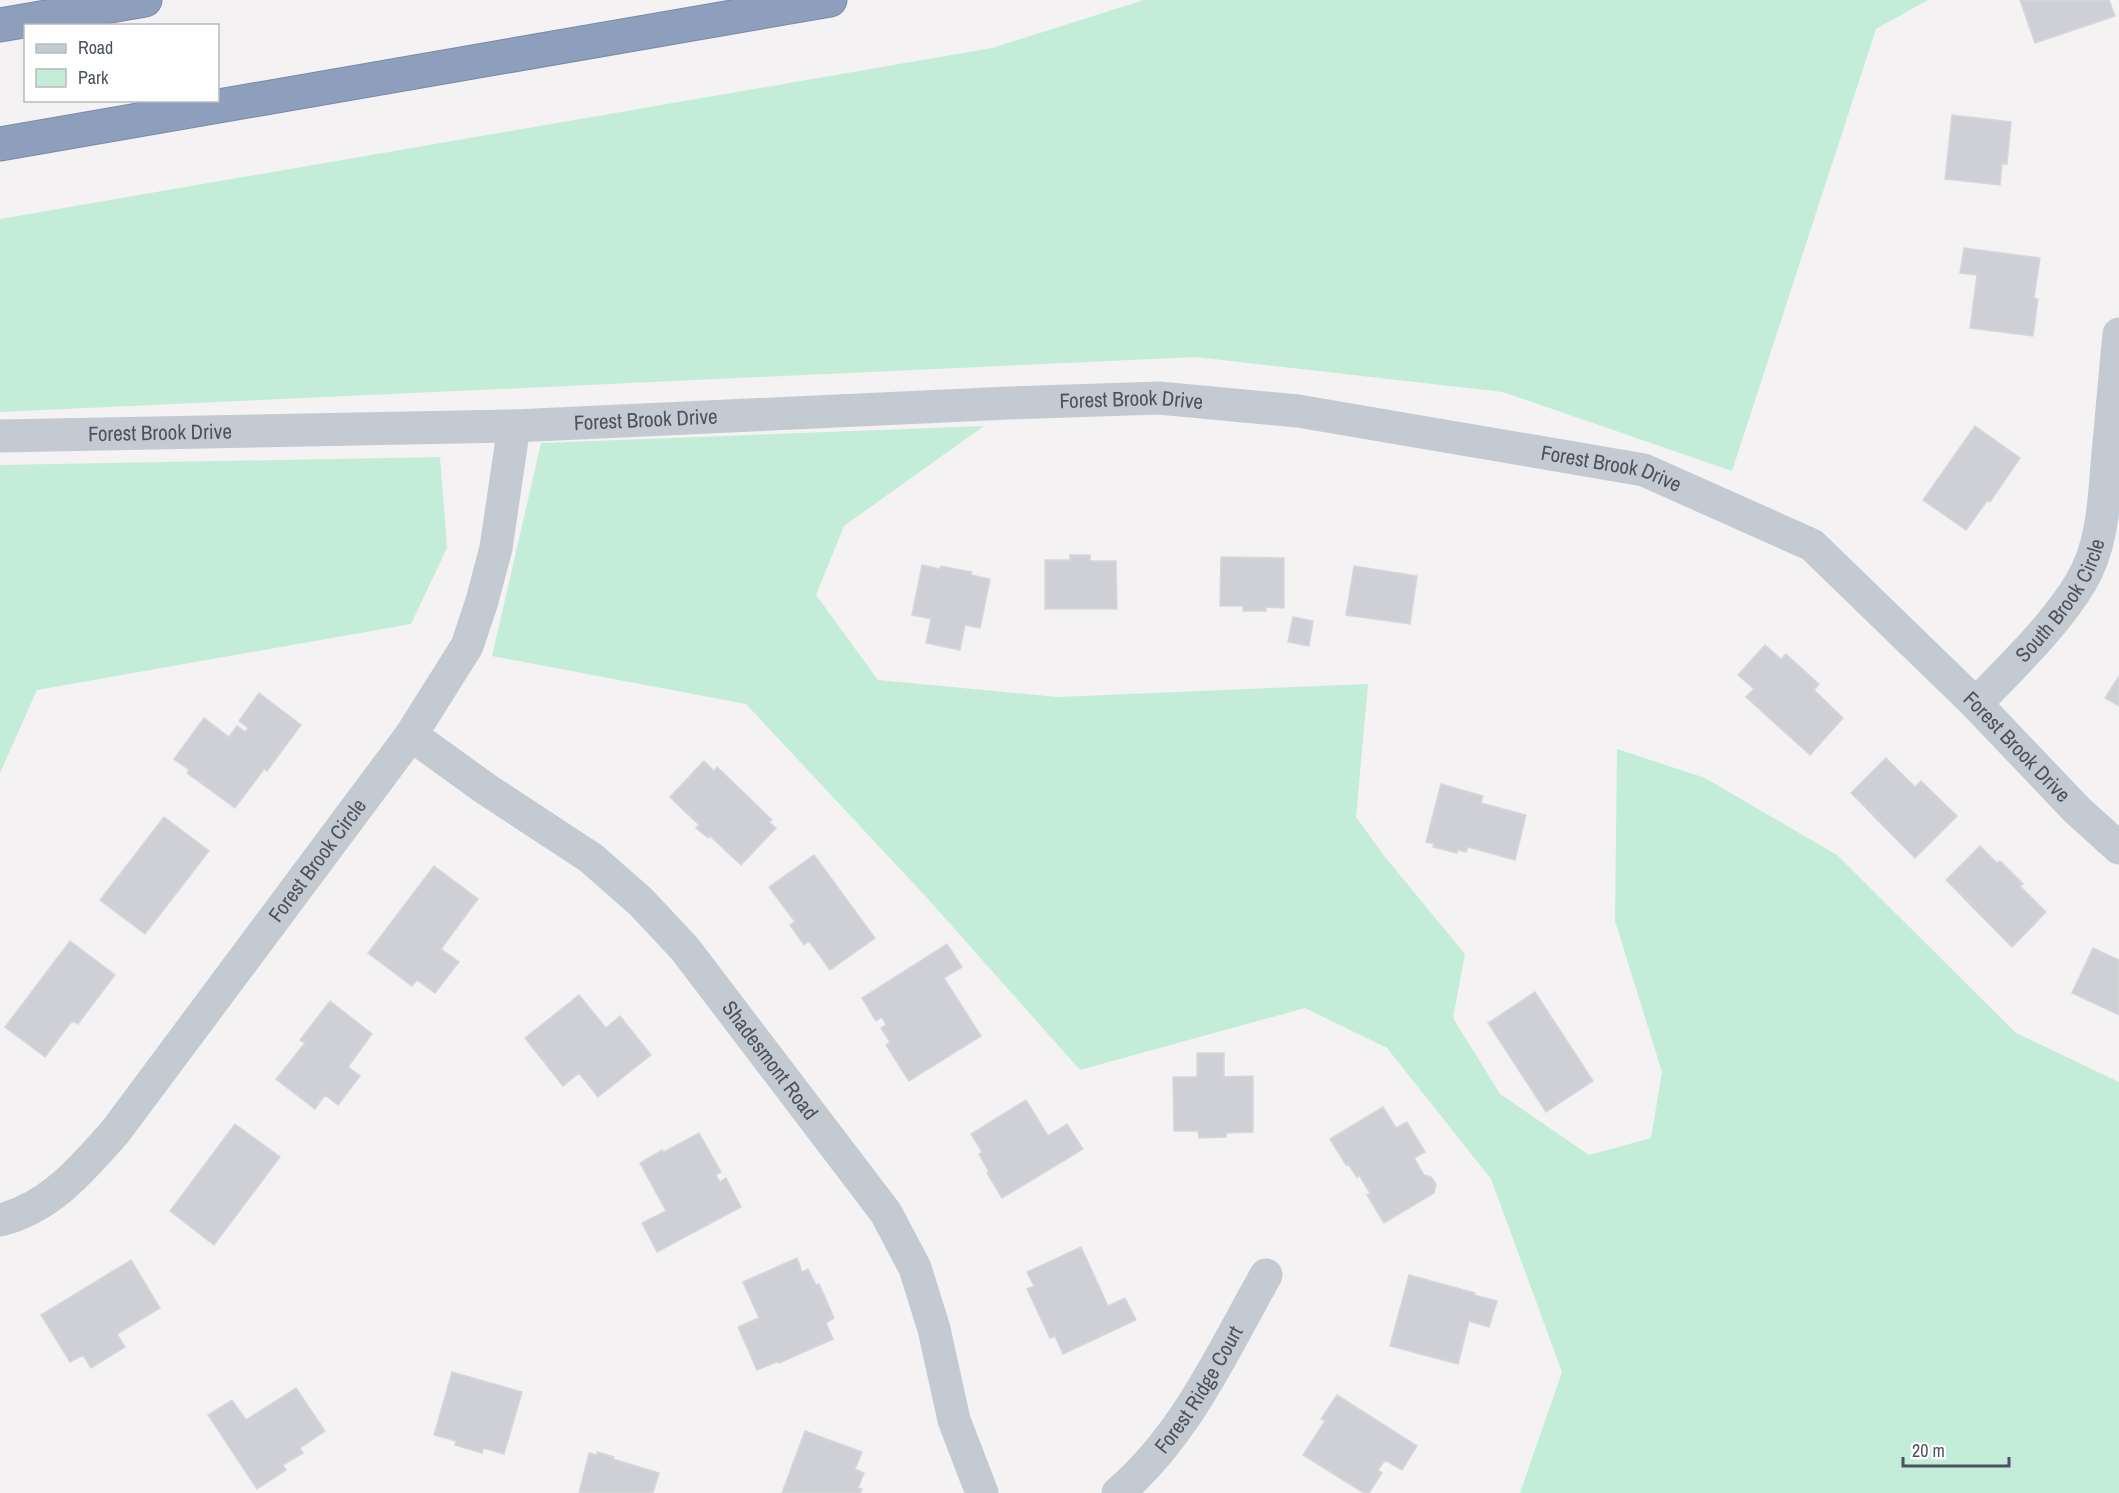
<svg xmlns="http://www.w3.org/2000/svg" width="2119" height="1493" viewBox="0 0 2119 1493" font-family="'Archivo Narrow',sans-serif">
  <style>
    .green { fill: #c4edd9 }
    .building { fill: #cfd0d6; stroke: #d6d7dc; stroke-width: 1.5 }
    .lines { fill: none; stroke-linecap: round; stroke-linejoin: round }
    .highway-casing { stroke: #788aa8; stroke-width: 35 }
    .minor { stroke: #c4cad2; stroke-width: 33 }
    .highway { stroke: #8d9fbc; stroke-width: 33 }
    .labels { text-anchor: middle; stroke-width: 4.5; stroke-linejoin: round; paint-order: stroke }
    .street-label { font-size: 21px; fill: #4b535e; stroke: #fff }
  </style>
  <rect width="100%" height="100%" fill="#f4f2f2"/>
  <!-- green -->
  <path class="green" d="M1144,0H1928L1876,29L1732,471L1503,392L1196,357L0,412V219L992,48Z
    M984,426L844,526L816,595L878,680L1058,697L1368,684L1356,817L1385,857L1465,954L1453,1018L1500,1094L1589,1155L1651,1138L1662,1072L1615,921L1617,749L1705,778L1837,855L2016,1033L2119,1082V1493H1520L1562,1372L1491,1179L1387,1048L1305,1008L1080,1070L928,899L746,704L492,656L541,443Z
    M440,457L447,548L411,624L37,690L0,773V465Z"/>
  <!-- building -->
  <path class="building" d="M2020,0H2109L2115,16L2035,43Z
    M1952,115L2011,122L2007,164H2002L2000,185L1945,179Z
    M1964,248L2040,258L2034,298L2038,299L2033,336L1970,328L1977,275L1960,273Z
    M1975,426L2020,458L1990,502L1987,501L1966,530L1923,500Z
    M1070,555H1090V561H1116L1117,609H1045V560H1070Z
    M1221,557L1284,558V608L1266,607V611H1243V606H1220Z
    M922,565L940,569L941,566L972,572L971,575L990,579L980,628L965,625L960,650L926,643L931,619L912,615Z
    M1354,566L1417,576L1410,624L1346,615Z
    M1293,617L1313,621L1309,646L1288,642Z
    M1765,645L1781,659L1786,654L1819,684L1814,690L1843,718L1810,755L1746,697L1754,689L1738,675Z
    M2119,676V706L2105,698Z
    M259,693L301,725L267,771L264,769L235,808L187,773L189,770L174,759L204,718L229,737L237,726L245,732L248,728L239,721Z
    M1886,758L1915,787L1921,781L1957,816L1915,858L1851,793Z
    M704,761L714,771L717,767L772,820L769,822L776,828L741,865L710,836L708,838L696,828L699,825L670,797Z
    M1441,784L1483,796L1481,803L1526,815L1515,860L1468,847L1466,852L1458,850L1457,853L1433,847L1434,844L1426,842Z
    M164,817L209,851L145,934L100,900Z
    M1980,846L1997,863L2000,861L2023,884L2020,886L2046,912L2012,947L1946,880Z
    M814,855L875,938L830,970L809,941L804,945L790,925L795,922L769,887Z
    M434,866L478,899L441,949L459,962L435,993L417,980L412,986L368,953Z
    M70,941L115,975L78,1024L72,1021L45,1057L5,1027Z
    M947,944L962,967L944,978L981,1036L909,1081L886,1045L890,1042L881,1028L886,1025L882,1017L876,1021L862,998Z
    M2093,948L2119,960V1015L2072,993Z
    M1535,992L1593,1081L1546,1112L1488,1023Z
    M579,995L606,1028L620,1016L651,1055L598,1097L579,1073L563,1086L525,1038Z
    M330,1001L372,1034L348,1067L360,1076L338,1105L325,1095L315,1109L276,1079L305,1043L300,1040Z
    M1197,1053H1224V1077L1253,1076V1132L1226,1133V1137L1199,1138L1198,1131H1174L1173,1077H1197Z
    M1026,1100L1048,1136L1067,1124L1083,1149L1002,1198L987,1173L989,1172L979,1154L982,1152L971,1134Z
    M1383,1107L1396,1128L1407,1122L1425,1152L1414,1158L1424,1175L1431,1177L1436,1184L1434,1193L1384,1223L1367,1195L1370,1193L1359,1175L1357,1177L1348,1164L1346,1165L1330,1139Z
    M235,1124L280,1157L214,1245L170,1211Z
    M699,1133L721,1172L716,1175L720,1182L726,1178L741,1207L657,1252L642,1223L666,1211L640,1163L662,1150L664,1152Z
    M1081,1247L1108,1306L1125,1298L1136,1320L1063,1354L1055,1336L1050,1338L1027,1289L1034,1286L1027,1272Z
    M797,1258L802,1272L808,1269L816,1285L819,1284L834,1318L826,1323L833,1339L779,1363V1361L757,1370L738,1327L759,1318L743,1282Z
    M131,1260L160,1308L117,1334L125,1347L91,1368L83,1355L70,1362L41,1315Z
    M1409,1275L1475,1293L1474,1295L1497,1301L1489,1327L1469,1321L1458,1364L1390,1346Z
    M452,1372L522,1392L504,1454L483,1448L482,1453L455,1445L456,1441L434,1435Z
    M296,1388L325,1431L300,1448L303,1453L283,1465L286,1470L257,1489L208,1415L232,1400L246,1420Z
    M1337,1395L1417,1446L1402,1470L1385,1460L1378,1470L1382,1473L1369,1493H1364L1303,1455L1325,1421L1321,1419Z
    M805,1431L862,1452L855,1469L864,1473L858,1488L862,1489L860,1493H782Z
    M597,1452L614,1457L613,1459L659,1473L653,1493H579L589,1453L597,1455Z"/>
  <g class="lines">
    <!-- highway casing -->
    <g class="highway-casing">
      <path id="highway" d="M0,25L145,0
        M0,144L830,0"/>
    </g>
    <!-- minor -->
    <g class="minor">
      <path id="s1" d="M0,436L514,426L1009,403L1159,398L1298,411L1644,470L1812,545L1976,704L2077,810L2119,848"/>
      <path id="s2" d="M1976,704C2012,666 2054,627 2081,582C2104,544 2104,496 2108,453C2112,413 2115,373 2119,334"/>
      <path id="s3" d="M411,735L486,789L591,858L641,902L685,949L886,1213L915,1268L934,1329L954,1420L982,1493"/>
      <path id="s4" d="M0,1220C50,1208 82,1169 115,1132L411,735L467,646L482,601L496,548L514,426"/>
      <path id="s5" d="M1118,1493C1186,1435 1223,1351 1266,1275"/>
    </g>
    <!-- highway -->
    <use href="#highway" class="highway"/>
  </g>
  <g class="labels">
    <!-- street labels -->
    <g class="street-label">
      <text dy="7" stroke="none"><textPath href="#s1" startOffset="1132">Forest Brook Drive</textPath></text>
      <text dy="7" stroke="none"><textPath href="#s1" startOffset="646">Forest Brook Drive</textPath></text>
      <text dy="7" stroke="none"><textPath href="#s1" startOffset="160">Forest Brook Drive</textPath></text>
      <text dy="7" stroke="none"><textPath href="#s1" startOffset="1618">Forest Brook Drive</textPath></text>
      <text dy="7" stroke="none"><textPath href="#s2" startOffset="135">South Brook Circle</textPath></text>
      <text dy="7" stroke="none"><textPath href="#s1" startOffset="2122">Forest Brook Drive</textPath></text>
      <text dy="7" stroke="none"><textPath href="#s4" startOffset="486">Forest Brook Circle</textPath></text>
      <text dy="7" stroke="none"><textPath href="#s3" startOffset="489">Shadesmont Road</textPath></text>
      <text dy="7" stroke="none"><textPath href="#s5" startOffset="132">Forest Ridge Court</textPath></text>
    </g>
  </g>
  <!-- legend -->
  <rect x="24" y="24" width="195" height="78" fill="#ffffff" stroke="#b7babf" stroke-width="1.5"/>
  <rect x="36" y="44" width="30" height="9" fill="#c4cad2" stroke="#b7babf" stroke-width="1.5"/>
  <text x="78" y="54" font-size="18" fill="#4b535e">Road</text>
  <rect x="36" y="69" width="30" height="18" fill="#c4edd9" stroke="#b7babf" stroke-width="1.5"/>
  <text x="78" y="84" font-size="18" fill="#4b535e">Park</text>
  <!-- scale -->
  <path d="M1903 1457v9h106v-9" fill="none" stroke="#4b535e" stroke-width="3"/>
  <text x="1912" y="1457" font-size="18" fill="#4b535e" stroke="#ffffff" stroke-width="4.5" paint-order="stroke">20 m</text>
</svg>
